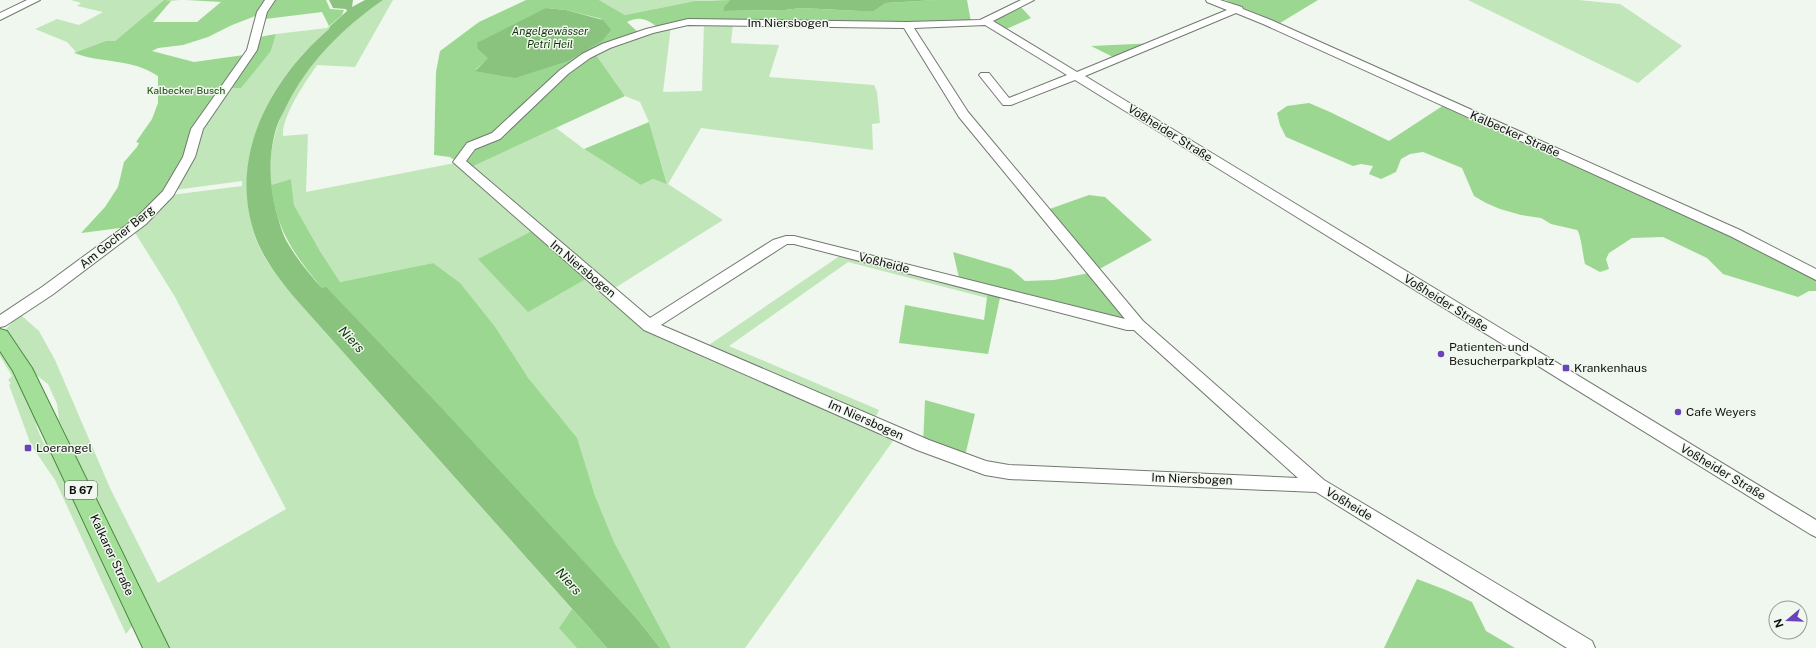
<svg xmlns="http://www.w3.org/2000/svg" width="1816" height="648" viewBox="0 0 1816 648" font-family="'Public Sans',sans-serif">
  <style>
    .green { fill: #c1e6ba; fill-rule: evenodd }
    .forest { fill: #9bd790; fill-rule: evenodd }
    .water { fill: #89c37e }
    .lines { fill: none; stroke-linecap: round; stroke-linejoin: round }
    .minor-casing { stroke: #727971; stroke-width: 2 }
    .major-casing { stroke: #48893c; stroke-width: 2 }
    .minor { fill: #fff; fill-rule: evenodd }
    .major { fill: #a4df99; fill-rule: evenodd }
    .poi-dot { fill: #6a43bb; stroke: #f0f7ee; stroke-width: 1.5 }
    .labels { text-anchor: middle; stroke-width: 3; stroke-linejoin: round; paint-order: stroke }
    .far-park-label { font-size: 10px; fill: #0e4901; stroke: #f0f7ee }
    .far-water-label { font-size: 11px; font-style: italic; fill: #0e3506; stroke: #f0f7ee }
    .shield { fill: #f0f7ee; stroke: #525651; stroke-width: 1 }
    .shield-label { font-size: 11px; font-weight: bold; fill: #0f110e }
    .street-label { font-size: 12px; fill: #0f110e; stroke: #f0f7ee }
    .poi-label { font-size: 12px; fill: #0f110e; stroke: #f0f7ee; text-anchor: start }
    .water-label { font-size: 13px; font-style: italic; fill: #0e3506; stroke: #f0f7ee }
  </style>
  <rect width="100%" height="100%" fill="#f0f7ee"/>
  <!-- green -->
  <path class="green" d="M71,0H164L115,41C101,42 89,52 76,52L67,42L35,29L57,19L79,25L103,12L77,6L81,3Z
    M383,0H393L355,67L317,65C305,83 282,115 283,136L308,134L306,192L455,163L467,169L556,128L584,149L641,185L653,179L667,183L649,122L640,102L625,96L594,52L671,26L663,92L702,91L704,23H733L731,43L779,45L769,77L874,85L877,92L880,123L872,124L873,150L701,128L668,184L723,220L610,291L649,326L703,349L844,253L988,290L987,298L848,262L729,346L879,410L873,423L898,434L745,648H671L614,542L594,493L529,379L496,328L433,263L340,282L320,251L294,205L291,179L271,185C263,108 323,41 383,0ZM529,224L591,276L479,259L531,232Z
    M599,0H709L695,1L625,15Z
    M1468,0H1578L1620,4L1682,46L1638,83Z
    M329,26V29C270,80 234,147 252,226C258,253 276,275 293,296L572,609L560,627L578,648H168L134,580L59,420L57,404L48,384L35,374L6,329L19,315L171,195L242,186V181L175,190L202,128L230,88L271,51L276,34L327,28ZM134,231L175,297L286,509L158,583L110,488L55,360L39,331L22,316Z
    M0,349L16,373L33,407L37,428L43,442L57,459L133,625L126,634L55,480L31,445L9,385L11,383L8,380L12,376L0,356Z"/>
  <!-- forest -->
  <path class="forest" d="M164,0L180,1H171L153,22H197L221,2L186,0H267L258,15L232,25L208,37L183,45L158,48L152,51L194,62L244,55L165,191L128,227L81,233L105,207L118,187L124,162L137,147L139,143L136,142L152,119L158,103V76C131,58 104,64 74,53L106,41H115Z
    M274,0H326L330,9L344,10L342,15L329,26L322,12L265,19L267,10Z
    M526,0H599L625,15L695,1L730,0L724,6L723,11L785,10L801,8L860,11H874L886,3L935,0H967L971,22H688L659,28C648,20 641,15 627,22L640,34L594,52L625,96L467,169L450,157L434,155L436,72L440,51L479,22ZM546,8L566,10L602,19L475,70Z
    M1225,0H1318L1280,23Z
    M1019,5L1031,18L1002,31L986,21Z
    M276,34L271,51L241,88H230L259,37Z
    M1157,43L1117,59L1091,46Z
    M1309,103L1330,112L1389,141L1447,103L1816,275V291H1809L1798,297L1723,274L1707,258L1663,237L1632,238L1609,253L1606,259L1609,269L1600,272L1585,264C1583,256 1581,234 1577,230L1551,224L1541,218L1521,215L1500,209L1486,203L1474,196L1462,168L1423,152L1410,154L1401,159L1396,172L1381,179L1369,174L1373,166L1361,164L1353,166L1286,137L1280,125L1277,113L1287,106Z
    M649,122L667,184L653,179L641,185L584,149Z
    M291,179L294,205L320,251L340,282L433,263L460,283L496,328L529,379L577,438L594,493L614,542L671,648H660L638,620L322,288C294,255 276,229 271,185Z
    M1089,195L1105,197L1152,240L1094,272L1138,325L1001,293L988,354L899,343L905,305L984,320L988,290L960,282L953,252L1011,269L1025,281L1054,280L1094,272L1044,211Z
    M529,223L591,276L528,312L478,259L530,232Z
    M925,400L975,414L964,460L923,445Z
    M1417,579L1446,590L1472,602L1486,631L1515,648H1384Z
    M572,609L607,648H577L559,628Z"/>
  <!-- water -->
  <path class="water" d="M329,0H353L352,7L365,0H383C343,28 307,63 286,107C283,113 279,120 277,126C268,153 269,184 276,211C279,221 282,233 287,242C297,259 309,274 322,288L326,287L433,399L638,620L660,648H607L293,296C276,275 259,253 252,226C231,150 273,77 329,29L330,26L347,11L346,9L333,8Z
    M730,0H935L886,3L874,11H860L801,8L785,10L723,11L724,6Z
    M546,8L566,10L603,20L611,30L602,41L568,61L515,78L475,71L488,58L478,49L477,43Z"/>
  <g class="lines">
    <!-- minor casing -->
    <g class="minor-casing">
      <path id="minor" d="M27,0H40L0,20V13Z
        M265,0H275L267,12L257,50L203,129L195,157L173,196L146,224L52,295L5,326L0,327V315L42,287L136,218L163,191L183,157L191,129L247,50L257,12Z
        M1021,0H1034L993,21L1077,72L1227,10L1207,2L1206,0H1220L1242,7L1243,9L1271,20L1740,230L1816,269V280L1730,236L1263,24L1236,13L1085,76L1816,520V537L1810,534L1075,80L1011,105H1003L979,75L981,73H989L1009,98L1067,75L985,25L914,28L968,112L1143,321L1324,480L1592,641L1595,648H1567L1316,492L1009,479L985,475L917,450L644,330L453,162L467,143L492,133L560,70L582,54L602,44L646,29L688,19L907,22L980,20ZM688,25L904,28L959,117L1125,319L794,236H786L773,240L650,318L466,161L475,149L500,139L568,74L590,58L610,48L653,33ZM787,244H794L1127,330H1134L1298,478L1009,465L986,461L929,440L661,325Z"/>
    </g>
    <!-- major casing -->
    <g class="major-casing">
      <path id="major" d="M0,329L7,331L32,368L169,648H143L13,371L0,351Z"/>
    </g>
    <!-- minor -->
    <use href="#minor" class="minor"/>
    <!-- major -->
    <use href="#major" class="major"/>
  </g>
  <!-- markers -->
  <g class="poi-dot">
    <circle cx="1441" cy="354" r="4"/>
    <rect x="1562" y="364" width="8" height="8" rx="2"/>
    <circle cx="1678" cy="412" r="4"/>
    <rect x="24" y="444" width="8" height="8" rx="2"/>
  </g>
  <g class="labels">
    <!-- far-park labels -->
    <g class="far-park-label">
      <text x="186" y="94">Kalbecker Busch</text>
    </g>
    <!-- far-water labels -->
    <g class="far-water-label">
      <text x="550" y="35">Angelgewässer<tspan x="550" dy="13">Petri Heil</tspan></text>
    </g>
    <!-- shield labels -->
    <rect class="shield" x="65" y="481" width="32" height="18" rx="3"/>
    <g class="shield-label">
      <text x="81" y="494">B 67</text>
    </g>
    <!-- street labels -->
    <g class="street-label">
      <text x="788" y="27">Im Niersbogen</text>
      <text transform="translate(1170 133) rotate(32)" y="4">Voßheider Straße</text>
      <text transform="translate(1515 134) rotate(24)" y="4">Kalbecker Straße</text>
      <text transform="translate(117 237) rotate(-39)" y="4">Am Gocher Berg</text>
      <text transform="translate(884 263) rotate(14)" y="4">Voßheide</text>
      <text transform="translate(583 269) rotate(40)" y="4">Im Niersbogen</text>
      <text transform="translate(1446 303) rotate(32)" y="4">Voßheider Straße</text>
      <text transform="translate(866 420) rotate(24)" y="4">Im Niersbogen</text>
      <text transform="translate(1723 472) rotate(31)" y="4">Voßheider Straße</text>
      <text transform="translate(1192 479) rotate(2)" y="4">Im Niersbogen</text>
      <text transform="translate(1349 504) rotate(31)" y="4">Voßheide</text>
      <text transform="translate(112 555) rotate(65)" y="4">Kalkarer Straße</text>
    </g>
    <!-- poi labels -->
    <g class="poi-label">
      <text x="1449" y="351">Patienten- und<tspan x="1449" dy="14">Besucherparkplatz</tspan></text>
      <text x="1574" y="372">Krankenhaus</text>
      <text x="1686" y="416">Cafe Weyers</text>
      <text x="36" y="452">Loerangel</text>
    </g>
    <!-- water labels -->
    <g class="water-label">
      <text transform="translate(352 339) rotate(47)" y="5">Niers</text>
      <text transform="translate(569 581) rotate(48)" y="5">Niers</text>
    </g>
  </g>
  <!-- north arrow -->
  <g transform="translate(1788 620) rotate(251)"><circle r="19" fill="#f0f7ee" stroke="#969b94"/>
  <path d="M0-3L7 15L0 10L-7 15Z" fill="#6a43bb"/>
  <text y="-6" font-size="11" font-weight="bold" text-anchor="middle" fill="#0f110e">N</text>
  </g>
</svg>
